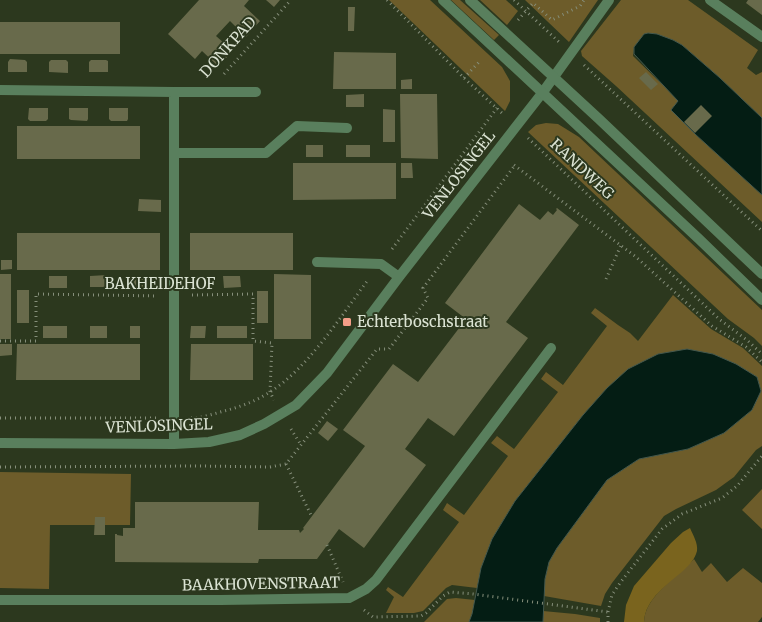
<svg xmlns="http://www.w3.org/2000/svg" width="762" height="622" viewBox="0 0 762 622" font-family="Merriweather,serif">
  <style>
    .green { fill: #6d5c2a }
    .forest { fill: #7a641e }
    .water { fill: #041d14; stroke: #44584d }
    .building { fill: #686a4b }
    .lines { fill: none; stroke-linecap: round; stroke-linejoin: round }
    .path { stroke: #868f7b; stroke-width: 3; stroke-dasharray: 1 4; stroke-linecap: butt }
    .minor { stroke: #597f5d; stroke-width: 10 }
    .tertiary { stroke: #597f5d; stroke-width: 10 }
    .poi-dot { fill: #f49e88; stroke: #2c381e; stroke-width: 2 }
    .labels { text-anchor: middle; stroke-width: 4; stroke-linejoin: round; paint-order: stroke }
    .street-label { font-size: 15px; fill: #dbe3d3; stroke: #2c381e }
    .poi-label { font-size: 15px; fill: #dbe3d3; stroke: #2c381e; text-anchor: start }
  </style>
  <rect width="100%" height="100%" fill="#2c381e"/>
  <!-- green -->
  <path class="green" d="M389,0H430L502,67L510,81V101L505,111Z
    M451,0H460L499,35L494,40Z
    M480,0H506L518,11L507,25Z
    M525,0H598L569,42Z
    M621,0H688L758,50L747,68L756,75L762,72V118L720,78L682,45L673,40L634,47L633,56L679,101L671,110L695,134L762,195V222L616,86L582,56L581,51Z
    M546,123L558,124L579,137L762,310V346L754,338L728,319L528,132L536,125Z
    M673,295L711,329L743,348L762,366V446L756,450L734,477L716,490L676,509L664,516L612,583L605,594L601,606L544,596L545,579L549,562L557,548L607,480L639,459L688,449L724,433L752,410L761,391L757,377L747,371L607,388L583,415L515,501L492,539L481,568L477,588L452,585L446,588L423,611L414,613H386L394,597L386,590L388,587L403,597L459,522L443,510L447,503L464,515L508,456L491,443L497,436L514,449L558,392L541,379L546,372L563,385L607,326L591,313L595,308L618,325L630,333L638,341Z
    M0,472L131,474L130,525H50L49,589L0,588Z
    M762,489V529L742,510Z
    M694,559L702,572L711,563L727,582L743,568L762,583V617L758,622H644C645,596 677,577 694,559Z
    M456,598L475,600L472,614L469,622H424L447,599Z
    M543,611L575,614L600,618V622H543Z"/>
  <!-- forest -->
  <path class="forest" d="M690,528C693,535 698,543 697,551C695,559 690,564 684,570C668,584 645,599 644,622H624L626,605L634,586L671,543L683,532Z"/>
  <!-- water -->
  <path class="water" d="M648,33L657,34L673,40L682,45L720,78L762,118V195L695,134L671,110L678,101L634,54V47L644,34Z
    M687,349L713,354L736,364L757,377L761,391L752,410L724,433L688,449L639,459L607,480L557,548L549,562L545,579L543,622H469L472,614L481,568L492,539L515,501L583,415L607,388L628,369L658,354Z"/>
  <!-- building -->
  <path class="building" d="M199,0H249L244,6L260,21L246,37L230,21L216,36L233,51L218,66L202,51L195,59L168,34Z
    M266,0H280L274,7Z
    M748,0H762V15L746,3Z
    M348,7H355L354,31H348Z
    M0,22H120V54H0Z
    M334,52L396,53V89H333Z
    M10,59L25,60L27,62V72H8V62Z
    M51,60H66L68,62V73L49,72V62Z
    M91,60H106L108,61V72H89V62Z
    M646,72L658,84L651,90L639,78Z
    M412,79V89H401V80Z
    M364,94V107H346V95Z
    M400,94H437L438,159L401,158Z
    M701,105L712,116L695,133L684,122Z
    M29,108H48V119L46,121H30L28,119Z
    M69,108H88V119L87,121L71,120L69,119Z
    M109,108H128V119L127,121H111L109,119Z
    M383,109L395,110V142H383Z
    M17,126H140V159H17Z
    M306,145H323V157H306Z
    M346,145H370V157H346Z
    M293,163H396V199L293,200Z
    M401,163H412L413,178H401Z
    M139,199L161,200V212L138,211Z
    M519,204L540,220L548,211L553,215L557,210L556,209L557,208L579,225L506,322L528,338L454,436L428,418L405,449L426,465L364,548L339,529L317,559H259L258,563L115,562V534H117V535L123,536V528H135V502H259L258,530H299L300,533L304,529L303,528L365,446L343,430L393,364L418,382L466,319L445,303Z
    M17,233H160V270H17Z
    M190,233H293V270H190Z
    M1,260H12V269L1,270Z
    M0,274H11V339H0Z
    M274,274L311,275V339H274Z
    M107,275V287H90V276Z
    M49,276H67V288H49Z
    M130,276H148V287L130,288Z
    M191,276H200V288H191Z
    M223,276H240L241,287L224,288Z
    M17,290H29V323H17Z
    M257,291H268V323H257Z
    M43,326H67V338H43Z
    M90,326H107V338H90Z
    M130,326H140V338H130Z
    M191,326H206L205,338H190Z
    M217,326H247V338H217Z
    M0,344H12V355L0,356Z
    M17,344H140V380H16Z
    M191,344H253V380H190Z
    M327,421L338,429L328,441L318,433Z
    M95,517H105V535H94Z"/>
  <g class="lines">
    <!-- path -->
    <path class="path" d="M387,0L464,78L504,115
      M514,0L559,42
      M518,20L533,3L552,20L580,6L584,0
      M584,65L762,231
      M224,74L291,0
      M464,78L481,60
      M528,138L719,319L748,341L762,354
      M514,165L636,257L712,326L746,347L762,362
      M392,249L497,108
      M606,279L621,245
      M192,295L253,294V341L272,343L270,392L274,400
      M0,341H36V294L158,296
      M0,418H157
      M191,418C202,418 213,414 224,411C240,407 256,401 270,392C308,368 341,316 368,280
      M291,429L301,445
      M286,464L312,517
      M0,467L200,466L270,467L286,464L377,349H389L428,298L423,288L515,165
      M327,545L343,582
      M364,610L373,617L421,616L426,613L443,596L450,592L473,594L608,612
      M608,622V612L612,595L620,583L662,529L682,514L722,498L737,486L762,456"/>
    <!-- minor -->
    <path class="minor" d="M710,0L762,37
      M0,90L174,92V444
      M174,92H256
      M174,153H266L297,126L347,128
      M317,262L381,264L399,277
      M0,443L174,444L209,442L240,435L264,424L296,405L327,373L399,277L543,92L609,0
      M0,600H220L349,598L366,589L376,580L551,348"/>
    <!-- tertiary -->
    <path class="tertiary" d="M443,0L699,239L762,300
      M470,0L599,119L762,274"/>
  </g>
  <!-- markers -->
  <rect class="poi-dot" x="342" y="317" width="10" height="10" rx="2.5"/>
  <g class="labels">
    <!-- street labels -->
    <g class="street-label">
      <text transform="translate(228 47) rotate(-48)" y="5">DONKPAD</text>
      <text transform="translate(582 169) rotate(43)" y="5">RANDWEG</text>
      <text transform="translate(459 175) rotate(-52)" y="5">VENLOSINGEL</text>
      <text x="160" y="289">BAKHEIDEHOF</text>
      <text transform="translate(159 426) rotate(-2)" y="5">VENLOSINGEL</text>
      <text transform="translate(261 584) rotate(-1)" y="5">BAAKHOVENSTRAAT</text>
    </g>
    <!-- poi labels -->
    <g class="poi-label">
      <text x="357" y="327">Echterboschstraat</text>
    </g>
  </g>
</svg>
